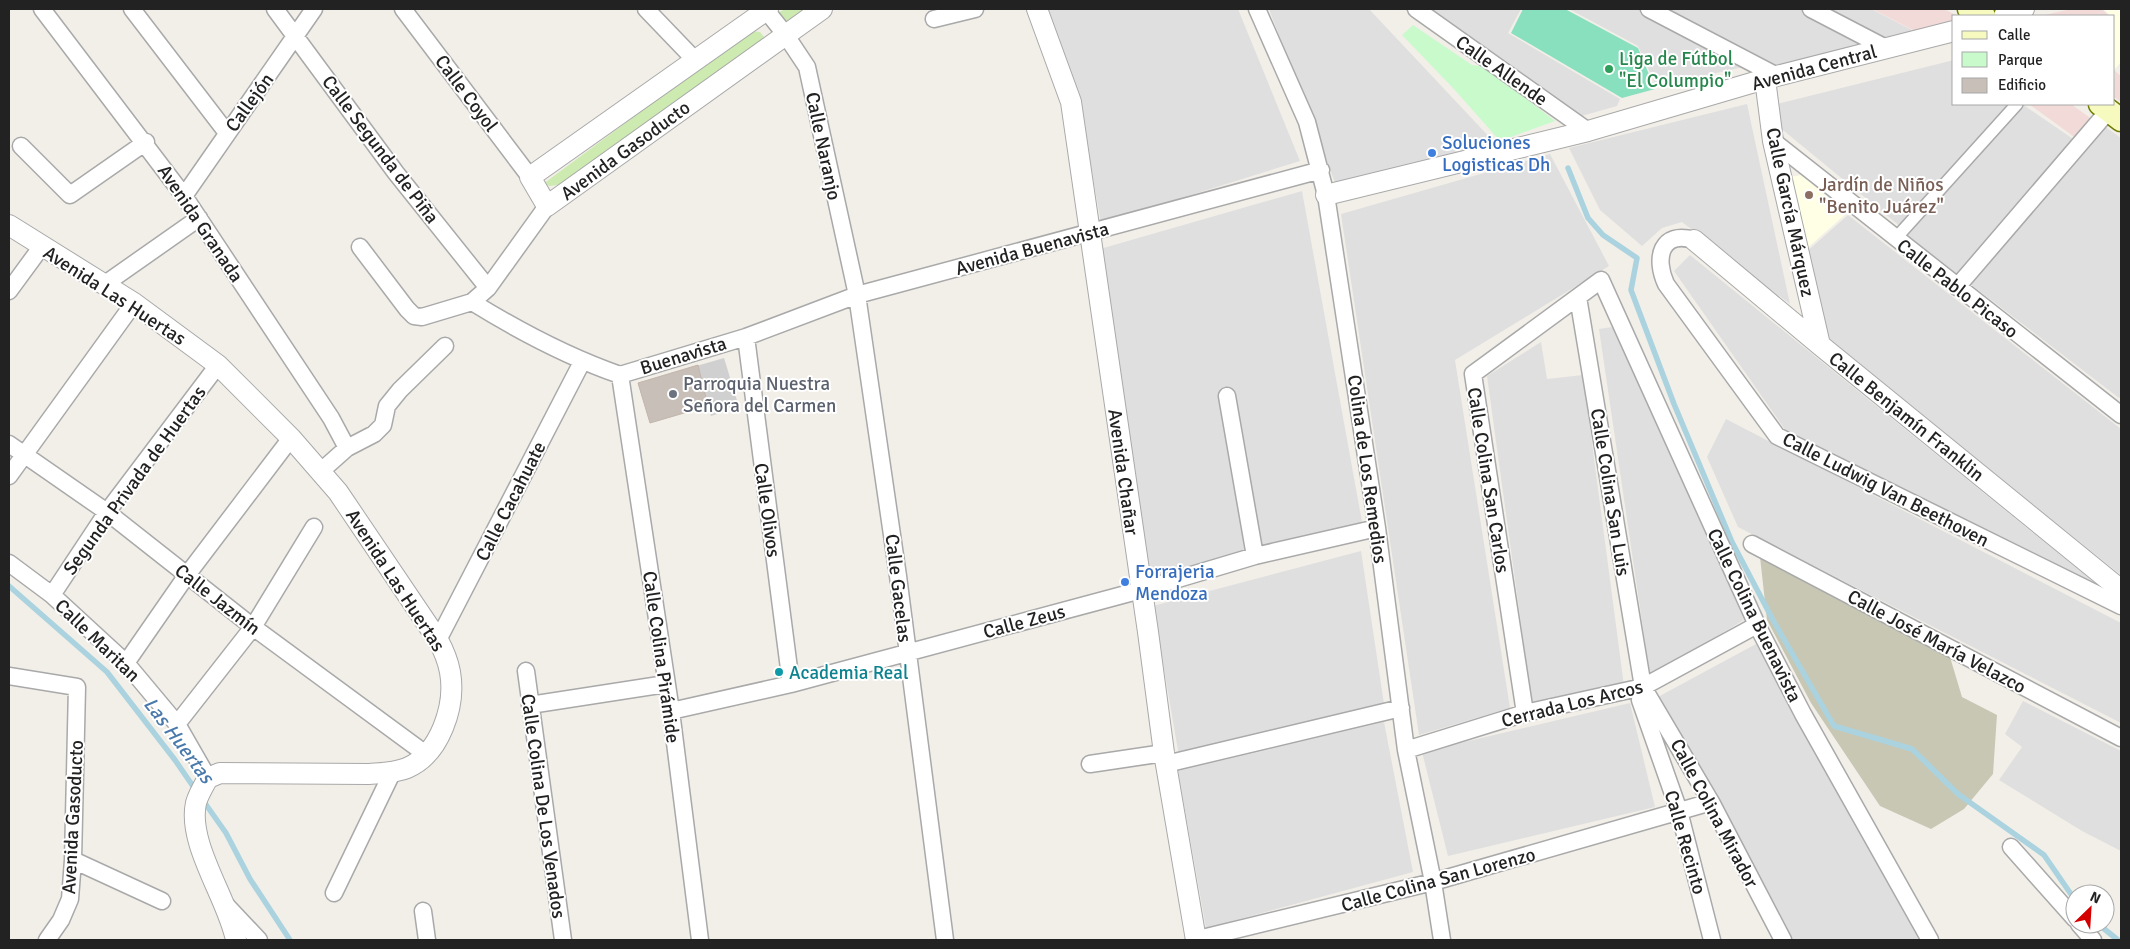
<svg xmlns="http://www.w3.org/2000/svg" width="2130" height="949" viewBox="0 0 2130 949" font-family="Signika,sans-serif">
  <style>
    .residential { fill: #e0dfdf }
    .commercial { fill: #f2dad9 }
    .education { fill: #ffffe5 }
    .religious { fill: #d0d0d0 }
    .construction { fill: #c7c7b4 }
    .grass { fill: #cdebb0 }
    .park { fill: #c8facc }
    .pitch { fill: #88e0be }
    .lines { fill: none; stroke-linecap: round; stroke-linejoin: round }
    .stream { stroke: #aad3df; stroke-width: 5.5 }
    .building { fill: #c7bfb8; stroke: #c4b6ab }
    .pedestrian-casing { stroke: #a9a9a9; stroke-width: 14 }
    .minor-casing { stroke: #a9a9a9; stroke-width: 19 }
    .tertiary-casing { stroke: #a9a9a9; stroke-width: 22 }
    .secondary-casing { stroke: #707d05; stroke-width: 25 }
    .pedestrian { stroke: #fff; stroke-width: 11 }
    .minor { stroke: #fff; stroke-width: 16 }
    .tertiary { stroke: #fff; stroke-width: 20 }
    .secondary { stroke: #f7fabf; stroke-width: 22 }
    .leisure-dot { fill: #2e9e5b; stroke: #fff; stroke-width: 2 }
    .shop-dot { fill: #3f7fe0; stroke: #fff; stroke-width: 2 }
    .education-dot { fill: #8d6e63; stroke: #fff; stroke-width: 2 }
    .worship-dot { fill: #6b7280; stroke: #fff; stroke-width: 2 }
    .culture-dot { fill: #0f9aa8; stroke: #fff; stroke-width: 2 }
    .labels { text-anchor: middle; stroke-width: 4; stroke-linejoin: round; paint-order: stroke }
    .leisure-label { font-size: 19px; fill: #27864d; stroke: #fff; text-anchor: start }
    .street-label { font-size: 19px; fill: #222; stroke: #fff }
    .shop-label { font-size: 19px; fill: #366cbe; stroke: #fff; text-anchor: start }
    .education-label { font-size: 19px; fill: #785e54; stroke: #fff; text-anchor: start }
    .worship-label { font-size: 19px; fill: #5b616d; stroke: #fff; text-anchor: start }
    .culture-label { font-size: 19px; fill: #0d838f; stroke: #fff; text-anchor: start }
    .water-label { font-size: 20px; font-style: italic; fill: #4a7aab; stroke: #fff }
  </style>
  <rect width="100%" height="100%" fill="#f2efe9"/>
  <!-- residential -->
  <path class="residential" d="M1046,9H1238L1300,161L1101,223L1080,106Z
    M1269,9H1369L1494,142L1337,188Z
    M1424,9H1521L1508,33L1620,99L1617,106L1578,117Z
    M1569,9H1641L1744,67L1656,86L1638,46Z
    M1654,9H1800L1868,44L1769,67Z
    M1816,9H1871L1916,32L1881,43Z
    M1954,60V104H2013L1901,227L1778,126L1777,104Z
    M1747,104L1790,304L1682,222L1662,228L1642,246L1600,210L1569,148Z
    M2022,104L2076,141L1958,277L1904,234Z
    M2104,126L2121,138V396L2119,398L1969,283Z
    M1550,154L1609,266L1455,360L1510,708L1419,735L1341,214Z
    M1302,191L1362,522L1262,548L1231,389L1220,391L1249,553L1148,579L1100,249Z
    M1848,215L2121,429V575L1822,336L1805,253Z
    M1690,255L2101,588L1791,438L1674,271Z
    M1619,326L1744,620L1650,676L1599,329Z
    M1541,342L1547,379L1583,375L1624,686L1532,703L1487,376Z
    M1726,419L2121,623V723L1738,527L1707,457Z
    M1361,551L1384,704L1179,756L1153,606Z
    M1756,644L1919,940H1790L1656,698Z
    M2023,701L2121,751V851L2082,831L1999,780L2022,747L2005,734Z
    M1630,703L1655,807L1448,856L1422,752Z
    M1384,722L1413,872L1206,928L1178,771Z"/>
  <!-- commercial -->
  <path class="commercial" d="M1872,9H1944L1958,16H1954V22L1917,32Z
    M2071,9H2102L2109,16H2040Z
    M2115,71L2121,76V102L2114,97Z
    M2029,104H2071L2093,120L2077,139Z"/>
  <!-- education -->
  <path class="education" d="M2103,9H2121V62L2114,70V16H2111Z
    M1801,175L1847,213L1804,251L1790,177Z"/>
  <!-- religious -->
  <path class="religious" d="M724,358L739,407L711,416L708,406L650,423L638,383Z"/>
  <!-- construction -->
  <path class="construction" d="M1760,557L1950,657L1962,697L1997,715L1993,774L1964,809L1931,829L1880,806L1811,703L1767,620Z"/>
  <!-- grass -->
  <path class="grass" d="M785,9H813L785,27L776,14Z
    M750,31L760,32L764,37L763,44L565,184L550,186L543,184Z"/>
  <!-- park -->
  <path class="park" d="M1413,25L1472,65L1485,67L1555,121L1500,141L1453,88L1402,35Z"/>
  <!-- pitch -->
  <path class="pitch" d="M1523,9H1565L1638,48L1655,89L1622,98L1511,33Z"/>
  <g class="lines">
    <!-- stream -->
    <path class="stream" d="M1568,168L1588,218L1603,235L1637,258L1631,290L1674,404L1732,542L1774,622L1834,726L1912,749L1958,794L2044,855L2075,900
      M9,586L107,672L175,760L197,792
      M202,799L226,833L250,879L290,940
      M2098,924L2118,940"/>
  </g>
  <!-- building -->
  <path class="building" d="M698,365L708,406L650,423L638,383Z"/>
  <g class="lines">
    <!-- pedestrian casing -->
    <g class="pedestrian-casing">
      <path id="pedestrian" d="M1896,238L2017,104"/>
    </g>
    <!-- minor casing -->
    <g class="minor-casing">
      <path id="minor" d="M42,9L184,196L331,418L347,448
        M132,9L227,133
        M275,9L396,173L488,288
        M403,9L530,177
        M646,9L695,60
        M765,9L785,34L807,67L857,295L898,576L945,940
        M1257,9L1307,122L1326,195L1377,528L1406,750L1433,882L1442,940
        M1416,9L1588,131
        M1649,9L1777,76
        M1811,9L1886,48
        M934,19L975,9
        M1773,141L2121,415
        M21,146L70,195L146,142
        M184,196L314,9
        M1694,240C1661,230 1654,258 1666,284L1777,436L2121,606
        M360,247L407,309L414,316L422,317L472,302L488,288L547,206
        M105,284L199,218
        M1957,287L2109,110
        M9,291L42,246
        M1578,297L1643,687L1640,700L1679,811L1712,940
        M472,302C519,331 568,357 620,375
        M746,337L791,684
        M620,375L746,337L857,295L1321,170
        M620,375L671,711L700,940
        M1227,396L1255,556
        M9,444L107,512L253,627L427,755
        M320,472L347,448L374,434L383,425L387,406L400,390L445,346
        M9,476L134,303
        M1752,544L2121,738
        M9,563L52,595L126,663L177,724L208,778
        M52,595L107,512L218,365
        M438,640L582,362
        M126,663L187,575L291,438
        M526,671L563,940
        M9,676L77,687L73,860L70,899L61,920L47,940
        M1643,687L1711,802L1783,940
        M530,705L666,684
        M671,711L791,684L1141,590L1255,556L1377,528
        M1525,713L1473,374L1601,280L1757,625L1803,714L1930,940
        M177,724L253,627L314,527
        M1406,750L1525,713L1643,687L1757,625
        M1090,764L1164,753
        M1166,764L1401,708
        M2011,847L2075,919
        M73,860L162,901
        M334,893L392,773
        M226,905L259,940
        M423,911L427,940
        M2079,924L2093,940
        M1194,940L1433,882L1711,802"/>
    </g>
    <!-- tertiary casing -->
    <g class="tertiary-casing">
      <path id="tertiary" d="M768,9L530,177L547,206L822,9
        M1037,9L1071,102L1148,632L1164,753L1196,940
        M2004,16L2024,9
        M1765,79L1773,141L1820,345
        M1326,195L1588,131L1765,79L1954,31
        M9,225L134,303L218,365L291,438L338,492L438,640C444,651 448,661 450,672C456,706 440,754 407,768C395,773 382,773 369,774L220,773L208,778C204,785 198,795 196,803C187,844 228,899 236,940
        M1694,240L1820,345L2121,590"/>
    </g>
    <!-- secondary casing -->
    <g class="secondary-casing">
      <path id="secondary" d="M1969,9L1984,16
        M2100,104L2121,120"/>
    </g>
    <!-- pedestrian -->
    <use href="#pedestrian" class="pedestrian"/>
    <!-- minor -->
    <use href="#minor" class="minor"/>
    <!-- tertiary -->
    <use href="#tertiary" class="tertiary"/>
    <!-- secondary -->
    <use href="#secondary" class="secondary"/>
  </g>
  <!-- markers -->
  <circle class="leisure-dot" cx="1609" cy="69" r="5"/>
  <g class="shop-dot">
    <circle cx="1432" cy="153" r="5"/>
    <circle cx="1125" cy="582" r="5"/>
  </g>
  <circle class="education-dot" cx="1809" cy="195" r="5"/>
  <circle class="worship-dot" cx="673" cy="394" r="5"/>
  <circle class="culture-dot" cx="779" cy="672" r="5"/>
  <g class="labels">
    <!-- leisure labels -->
    <g class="leisure-label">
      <text x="1619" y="65">Liga de Fútbol<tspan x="1619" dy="22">"El Columpio"</tspan></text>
    </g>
    <!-- street labels -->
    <g class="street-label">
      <text transform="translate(1814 67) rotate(-15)" y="7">Avenida Central</text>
      <text transform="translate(1502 70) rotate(35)" y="7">Calle Allende</text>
      <text transform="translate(467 93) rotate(53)" y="7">Calle Coyol</text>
      <text transform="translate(249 102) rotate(-54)" y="7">Callejón</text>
      <text transform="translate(824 146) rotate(78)" y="7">Calle Naranjo</text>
      <text transform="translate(381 149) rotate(53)" y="7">Calle Segunda de Piña</text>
      <text transform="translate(625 150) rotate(-36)" y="7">Avenida Gasoducto</text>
      <text transform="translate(1791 212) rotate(78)" y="7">Calle García Márquez</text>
      <text transform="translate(201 223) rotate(56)" y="7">Avenida Granada</text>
      <text transform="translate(1032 248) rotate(-15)" y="7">Avenida Buenavista</text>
      <text transform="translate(1958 288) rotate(38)" y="7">Calle Pablo Picaso</text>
      <text transform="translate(115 295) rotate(33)" y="7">Avenida Las Huertas</text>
      <text transform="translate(683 355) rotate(-17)" y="7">Buenavista</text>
      <text transform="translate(1907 416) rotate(39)" y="7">Calle Benjamín Franklin</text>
      <text transform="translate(1368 469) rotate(82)" y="7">Colina de Los Remedios</text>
      <text transform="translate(1124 472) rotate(82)" y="7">Avenida Chañar</text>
      <text transform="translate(134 480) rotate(-54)" y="7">Segunda Privada de Huertas</text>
      <text transform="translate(1489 480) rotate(81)" y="7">Calle Colina San Carlos</text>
      <text transform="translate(1886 489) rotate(27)" y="7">Calle Ludwig Van Beethoven</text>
      <text transform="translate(1611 492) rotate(81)" y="7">Calle Colina San Luis</text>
      <text transform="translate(510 501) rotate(-63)" y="7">Calle Cacahuate</text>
      <text transform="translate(768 510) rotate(82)" y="7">Calle Olivos</text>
      <text transform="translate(396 580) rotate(57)" y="7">Avenida Las Huertas</text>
      <text transform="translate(899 588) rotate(83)" y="7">Calle Gacelas</text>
      <text transform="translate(218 599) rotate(38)" y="7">Calle Jazmín</text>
      <text transform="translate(1755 615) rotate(64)" y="7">Calle Colina Buenavista</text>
      <text transform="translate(1024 621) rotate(-15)" y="7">Calle Zeus</text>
      <text transform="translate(98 640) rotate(44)" y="7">Calle Maritan</text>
      <text transform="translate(1937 641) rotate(28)" y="7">Calle José María Velazco</text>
      <text transform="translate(662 657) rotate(82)" y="7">Calle Colina Pirámide</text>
      <text transform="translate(1572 703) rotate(-14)" y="7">Cerrada Los Arcos</text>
      <text transform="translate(544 806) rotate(82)" y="7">Calle Colina De Los Venados</text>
      <text transform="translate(1715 813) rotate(62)" y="7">Calle Colina Mirador</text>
      <text transform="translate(72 817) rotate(-87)" y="7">Avenida Gasoducto</text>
      <text transform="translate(1686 842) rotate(74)" y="7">Calle Recinto</text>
      <text transform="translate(1438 879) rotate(-15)" y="7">Calle Colina San Lorenzo</text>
    </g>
    <!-- shop labels -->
    <g class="shop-label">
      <text x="1442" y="149">Soluciones<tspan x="1442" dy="22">Logisticas Dh</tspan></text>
      <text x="1135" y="578">Forrajeria<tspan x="1135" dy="22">Mendoza</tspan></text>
    </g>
    <!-- education labels -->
    <g class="education-label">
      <text x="1819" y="191">Jardín de Niños<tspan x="1819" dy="22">"Benito Juárez"</tspan></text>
    </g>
    <!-- worship labels -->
    <g class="worship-label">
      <text x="683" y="390">Parroquia Nuestra<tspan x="683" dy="22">Señora del Carmen</tspan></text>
    </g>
    <!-- culture labels -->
    <g class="culture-label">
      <text x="789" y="679">Academia Real</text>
    </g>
    <!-- water labels -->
    <g class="water-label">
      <text transform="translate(179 740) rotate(53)" y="7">Las Huertas</text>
    </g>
  </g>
  <!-- border -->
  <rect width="2130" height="949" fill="none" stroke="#222222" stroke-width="20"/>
  <!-- legend -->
  <rect x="1952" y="15" width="162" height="90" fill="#ffffff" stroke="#a7a7a7"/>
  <rect x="1962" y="31" width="25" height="8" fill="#f7fabf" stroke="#a7a7a7"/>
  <text x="1998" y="40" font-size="15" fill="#222222">Calle</text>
  <rect x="1962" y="52" width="25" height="15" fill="#c8facc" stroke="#a7a7a7"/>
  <text x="1998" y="65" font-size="15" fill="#222222">Parque</text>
  <rect x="1962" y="78" width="25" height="15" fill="#c7bfb8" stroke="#a7a7a7"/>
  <text x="1998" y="90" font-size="15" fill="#222222">Edificio</text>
  <!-- north arrow -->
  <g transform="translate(2090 909) rotate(25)"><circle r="24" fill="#ffffff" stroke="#a7a7a7"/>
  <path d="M0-4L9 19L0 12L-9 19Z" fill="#d40000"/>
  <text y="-8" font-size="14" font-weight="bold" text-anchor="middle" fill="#222222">N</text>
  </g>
</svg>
